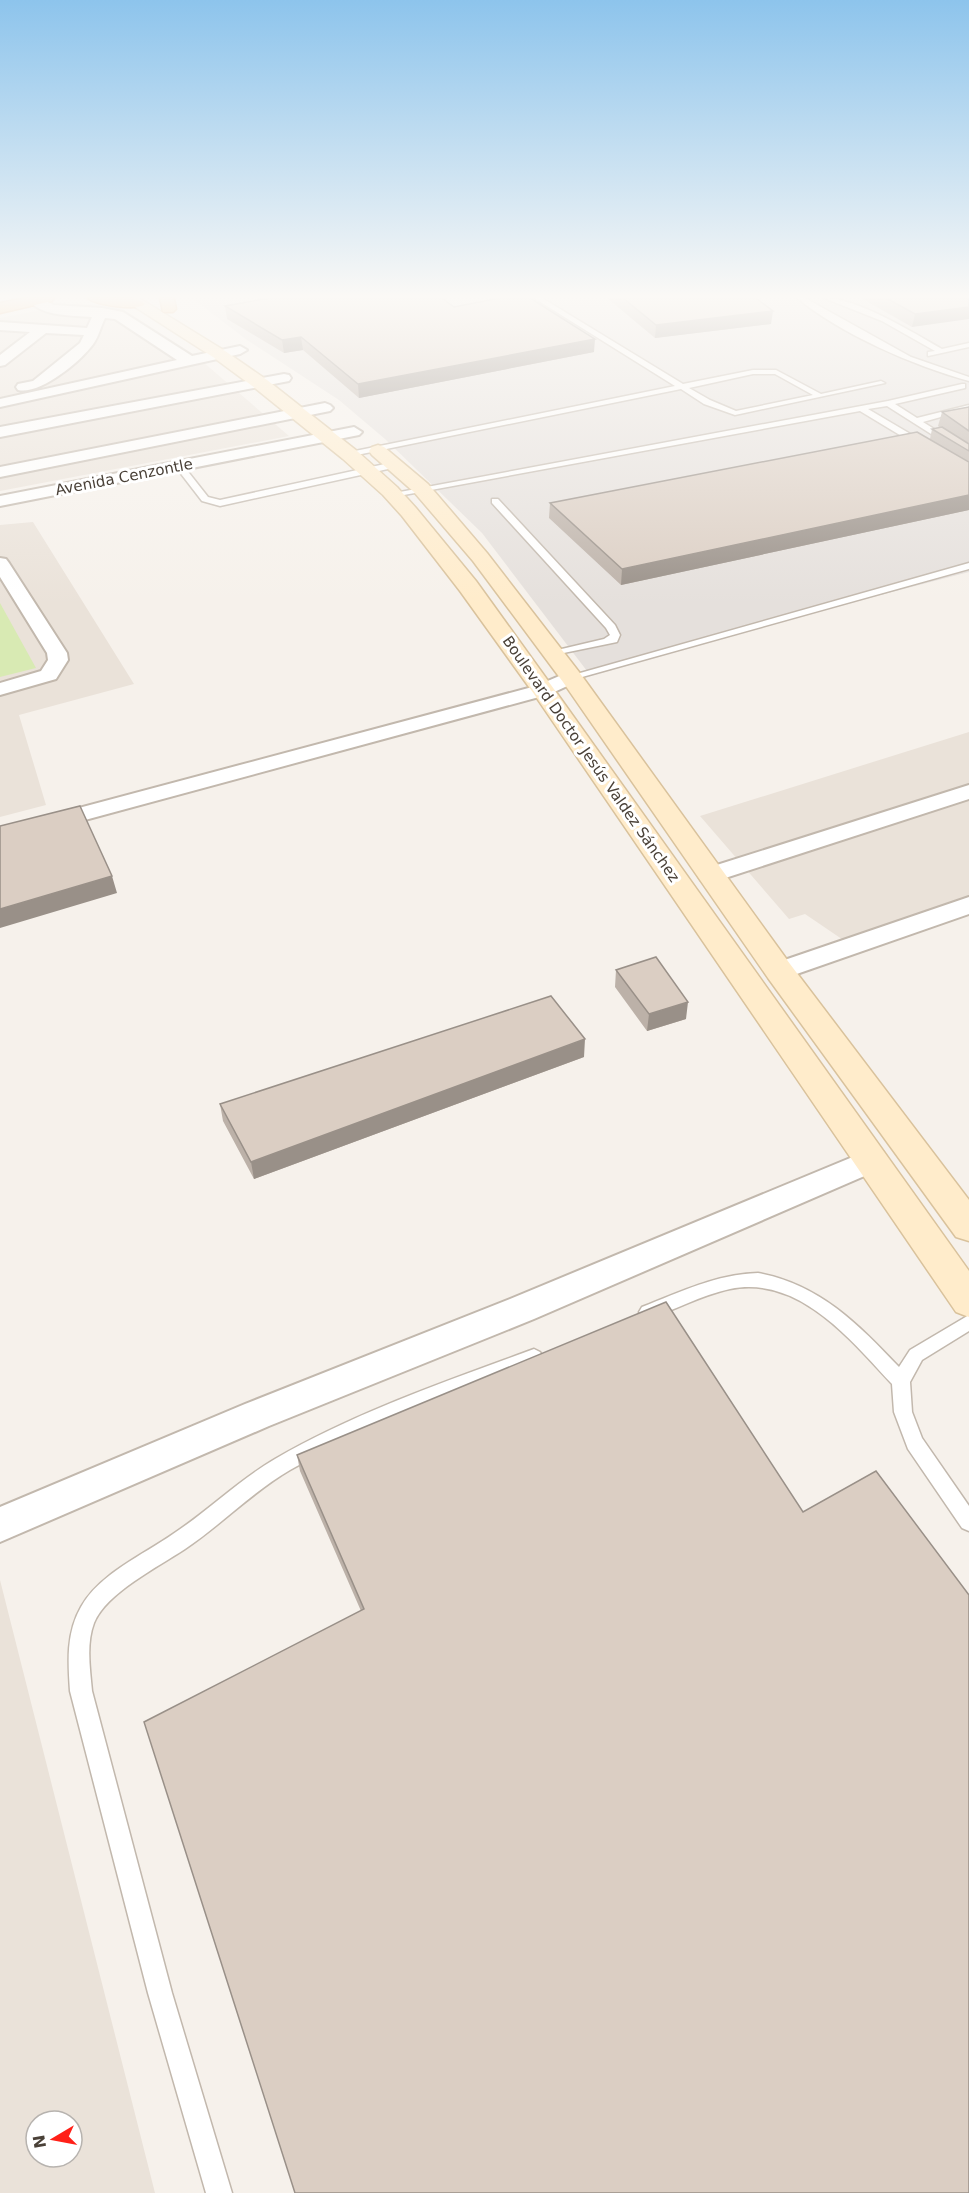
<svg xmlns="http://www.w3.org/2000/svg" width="969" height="2193" viewBox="0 0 969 2193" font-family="'DejaVu Sans',sans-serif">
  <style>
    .residential { fill: #eae2d9; fill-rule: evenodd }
    .industrial { fill: #e5e0dc }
    .green { fill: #d8eab3 }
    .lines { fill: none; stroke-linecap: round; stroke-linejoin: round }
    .lane-casing { stroke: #c2b8ad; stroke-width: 3 }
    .street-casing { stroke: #c2b8ad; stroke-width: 4 }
    .secondary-casing { stroke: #d9c29c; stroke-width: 3 }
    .highway-casing { stroke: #e29038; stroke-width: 3 }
    .lane { fill: #fff; fill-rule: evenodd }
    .street { fill: #fff; fill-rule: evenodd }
    .secondary { fill: #ffeccb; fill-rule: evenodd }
    .highway { fill: #ffbd6c; fill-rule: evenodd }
    .wall { fill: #bcb1a8 }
    .shaded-wall { fill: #999088 }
    .building { fill: #dbcec3; stroke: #999088; stroke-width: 1.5 }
    .labels { text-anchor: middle; stroke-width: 6; stroke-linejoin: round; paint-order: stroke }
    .far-street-label { font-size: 15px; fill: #4a4138; stroke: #fff }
  </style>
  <rect width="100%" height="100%" fill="#f6f1eb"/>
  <!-- residential -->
  <path class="residential" d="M77,303L121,308L196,356L289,436L0,491V318Z
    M33,522L134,684L19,715L46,805L0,817V525Z
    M969,732V911L858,950L805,914L789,919L700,816Z
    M0,1580L155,2193H0ZM36,2121H72V2157H36Z"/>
  <!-- industrial -->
  <path class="industrial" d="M192,298H969V572L587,671L482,533L385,439L339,400L247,340Z"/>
  <!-- green -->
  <path class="green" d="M0,603L36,668L0,677Z"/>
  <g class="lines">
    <!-- lane casing -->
    <g class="lane-casing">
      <path id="lane" d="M534,298H542L683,384L753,370H776L821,394L881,381L885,383L735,415L704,404L681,389L347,457V453L350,452L675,386ZM753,374H775L813,395L736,411L710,400L689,388Z
        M797,298H805L911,357L969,377V381C914,366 841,334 797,298Z
        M824,298C858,298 912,332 942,349L969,343V347L928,356V352L935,351L882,321Z
        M962,384H965V388L895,404L917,418L969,405V409L923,422L969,451V458L887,406L868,409L924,442V446H918L860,411L393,497L389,494L888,401Z
        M394,462L398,465L397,467L220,506L202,501L175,466L182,464L208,497L220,500Z
        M492,499H498L615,625L620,635L617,642L549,656V652L604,639L610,635L606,628L492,503Z
        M969,563V569L575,679L571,680L566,677Z
        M758,1273C819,1284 858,1324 899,1367L910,1350L969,1315V1331L922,1360L910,1382L912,1412L922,1438L969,1506V1531L962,1528L908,1449L894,1412L892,1384C850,1339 799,1275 730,1289C701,1295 675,1310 648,1319L642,1317L639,1312L642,1307C680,1292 717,1274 758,1273Z
        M534,1349L540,1352L543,1357L540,1362C456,1395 369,1425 290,1470C252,1492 221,1525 185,1549C158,1567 106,1593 94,1623C86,1644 90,1669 92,1691L172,1993L232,2193H206L148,1993L70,1691C68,1662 66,1633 81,1607C99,1574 143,1555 173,1534C208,1511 239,1480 275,1459C356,1412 447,1381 534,1349Z"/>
    </g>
    <!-- street casing -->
    <g class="street-casing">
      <path id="street" d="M30,298H40L54,305L102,308L123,312L192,356L240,346L247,350L240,354L0,407V399L177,360L115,319L105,318C100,328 98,340 90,348C77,364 39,395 18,390L16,387L18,384L33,381L80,343L84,335L46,333L5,365L0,366V355L30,332L0,330V322L87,328L92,317C71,315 44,317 29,301Z
        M284,374L289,375L291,378L289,381L0,437V427Z
        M325,403L330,405L333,408L330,411L0,477V467Z
        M354,427L362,432L359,435L0,506V496Z
        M0,558L6,559L9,563L67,653L68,660L56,679L0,695V683L41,671L48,660L47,653L0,577Z
        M571,671L578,673L581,677L578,681L550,694L0,843V829L536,686Z
        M969,785V799L719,880L710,882L701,880L698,875L701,870Z
        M969,897V914L788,977L779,980L770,977L766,971L770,965Z
        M872,1149L883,1152L887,1160L883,1168L534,1319L269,1426L0,1542V1507L245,1404L510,1299Z"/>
    </g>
    <!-- secondary casing -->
    <g class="secondary-casing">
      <path id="secondary" d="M121,298H139L225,351L267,380L357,451L397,487L416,508L476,581L551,685L969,1271V1317L956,1312L534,694L460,591L402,516L383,495L343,459L255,388L213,357Z
        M378,445L384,447L428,484L487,553L579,672L790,964L969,1200V1241L956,1237L768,978L563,682L473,561L414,492L372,455L369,451L372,447Z"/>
    </g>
    <!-- highway casing -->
    <g class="highway-casing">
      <path id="highway" d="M25,298H54L52,301L0,313V303Z
        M88,298H128L142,301L145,304C138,311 95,305 88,298Z
        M160,298H174L176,309L173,312H163Z"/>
    </g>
    <!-- lane -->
    <use href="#lane" class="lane"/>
    <!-- street -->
    <use href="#street" class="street"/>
    <!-- secondary -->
    <use href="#secondary" class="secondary"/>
    <!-- highway -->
    <use href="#highway" class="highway"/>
  </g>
  <!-- wall -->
  <path class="wall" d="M607,298H756L771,324L655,338Z
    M861,298H969L912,327Z
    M225,306L454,307L594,352L359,398L303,350L284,353L227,319Z
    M969,404V510L621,585L549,518L550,503L930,439L932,429L939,427L938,426L942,412L968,408Z
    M616,970L686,1019L647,1031L615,987Z
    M584,1057L254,1179L223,1121L220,1104Z
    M297,1455L803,1512L969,1595L361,1611L300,1471Z"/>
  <!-- shaded-wall -->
  <path class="shaded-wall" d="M969,307V319L912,327L915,314Z
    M773,311L771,324L655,338L656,325Z
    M301,337L303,350L284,353L282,340Z
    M595,339L594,352L359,398L358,384Z
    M969,495V510L621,585L622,569Z
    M112,876L117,893L0,928V909Z
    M688,1002L686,1019L647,1031L649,1014Z
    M585,1039L584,1057L254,1179L251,1162Z"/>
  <!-- building -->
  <path class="building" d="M270,298H442L454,307L500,298H530L595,339L358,384L301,337L282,340L225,306Z
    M623,298H756L773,311L656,325Z
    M886,298H969V307L915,314Z
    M969,407V431L942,412Z
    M942,427L969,444V451L932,429Z
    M917,432L969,462V495L622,569L550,503Z
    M80,806L112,876L0,909V826Z
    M656,957L688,1002L649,1014L616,970Z
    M551,996L585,1039L251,1162L220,1104Z
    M666,1302L803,1512L876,1471L969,1595V2193H295L144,1722L364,1609L297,1455Z"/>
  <!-- sky -->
  <linearGradient id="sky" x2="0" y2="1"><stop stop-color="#8dc4ec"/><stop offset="0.49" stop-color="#fbf9f6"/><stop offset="1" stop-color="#fbf9f6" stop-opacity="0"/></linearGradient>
  <rect width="969" height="605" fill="url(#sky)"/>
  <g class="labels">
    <!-- far-street labels -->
    <g class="far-street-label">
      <text transform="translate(124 477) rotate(-11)" y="5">Avenida Cenzontle</text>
      <text transform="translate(591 759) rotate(55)" y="5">Boulevard Doctor Jesús Valdez Sánchez</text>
    </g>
  </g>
  <!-- north arrow -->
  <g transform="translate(54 2139) rotate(260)"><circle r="28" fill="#ffffff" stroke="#b7b3af" stroke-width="1.5"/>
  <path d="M0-4.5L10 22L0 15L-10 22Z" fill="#ff2018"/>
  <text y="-9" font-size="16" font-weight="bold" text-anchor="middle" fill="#4a4138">N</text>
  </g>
</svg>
